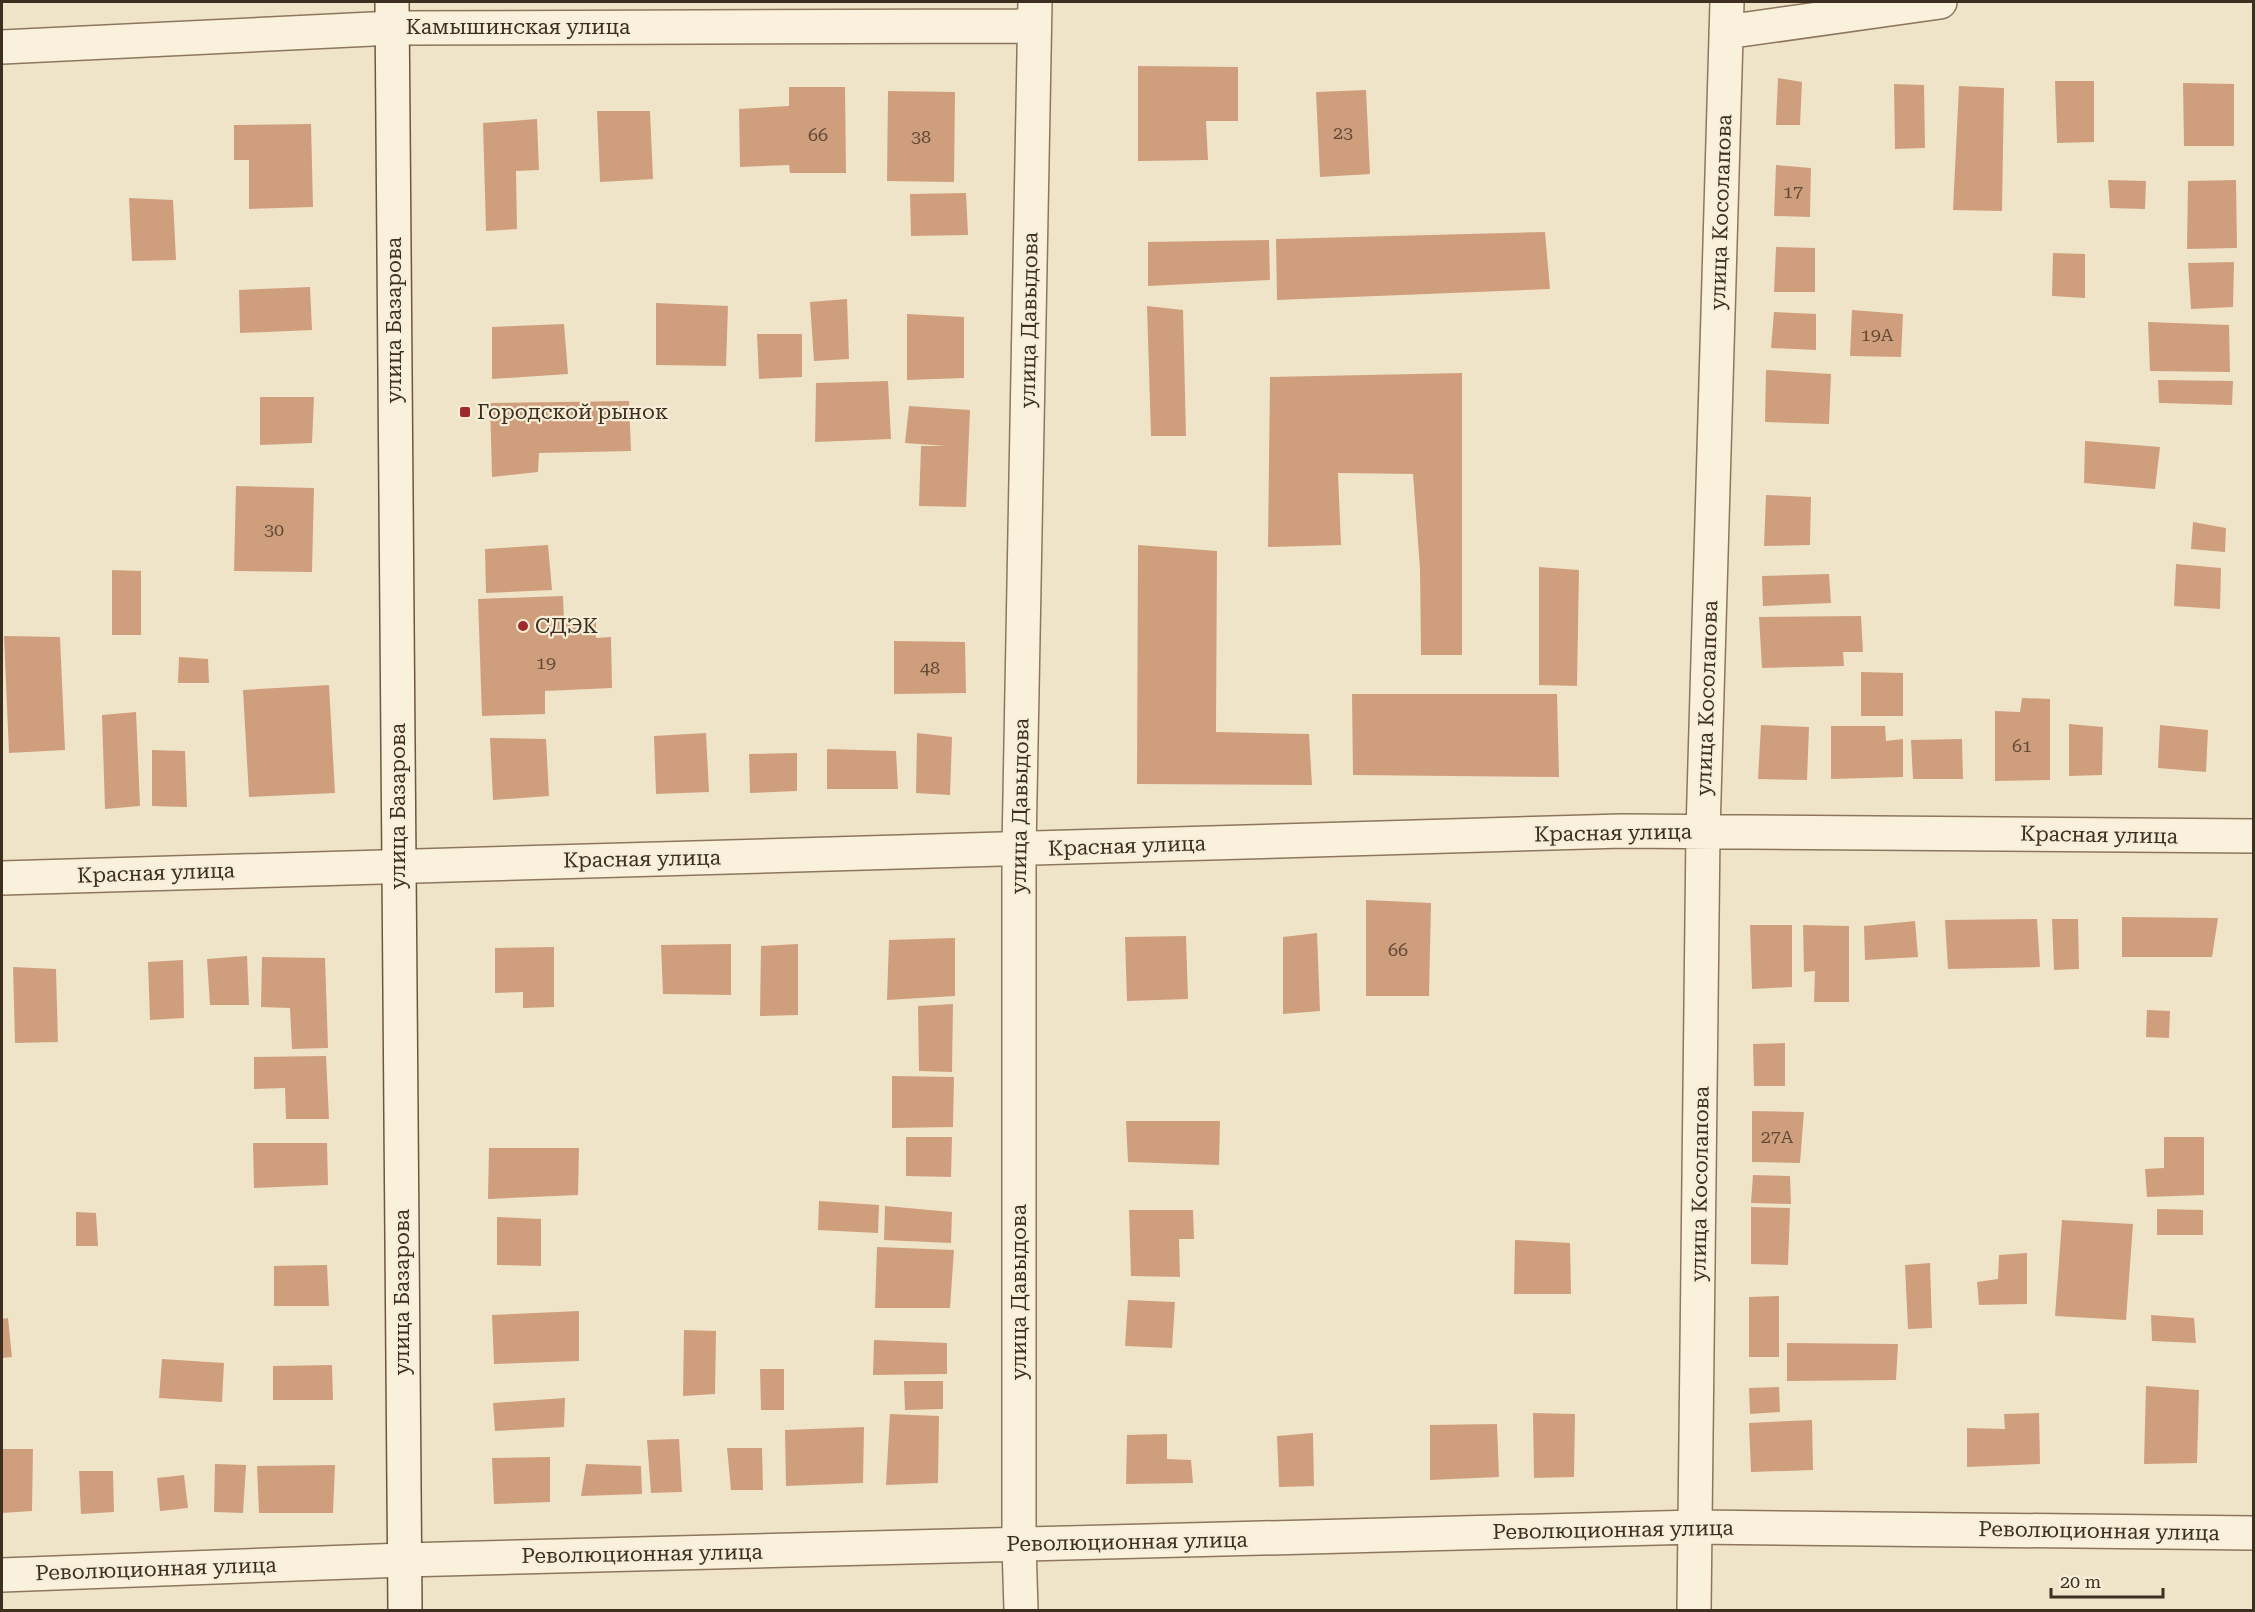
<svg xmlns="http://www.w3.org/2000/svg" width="2255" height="1612" viewBox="0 0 2255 1612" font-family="'Roboto Serif',serif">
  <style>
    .building { fill: #cf9f7d }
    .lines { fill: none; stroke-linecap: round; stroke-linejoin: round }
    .street-casing { stroke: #8d765c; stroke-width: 36 }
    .secondary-casing { stroke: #6f573f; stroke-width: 36 }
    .street { stroke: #faf1dc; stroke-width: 33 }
    .secondary { stroke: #faf1dc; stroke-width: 33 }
    .poi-dot { fill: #9e2a2b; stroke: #f7eed8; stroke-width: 2 }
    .labels { text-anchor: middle; stroke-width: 4.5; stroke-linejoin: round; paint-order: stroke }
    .number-label { font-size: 18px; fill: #624a37 }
    .street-label { font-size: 21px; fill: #3d2e20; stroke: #f7eed8 }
    .poi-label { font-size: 21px; fill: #3d2e20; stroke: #f7eed8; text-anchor: start }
  </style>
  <rect width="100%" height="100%" fill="#f0e4c8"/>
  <!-- building -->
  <path class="building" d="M1138,66L1238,67V121H1206L1208,160L1138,161Z
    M1778,78L1802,82L1800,125H1776Z
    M2055,81H2094V142L2057,143Z
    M2183,83L2234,84V146H2184Z
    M1894,84L1924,85L1925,148L1895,149Z
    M1959,86L2004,88L2002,211L1953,210Z
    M789,87H845L846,173H790L789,165L740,167L739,109L789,106Z
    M1366,90L1370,174L1320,177L1316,92Z
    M888,91L955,92L954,182L887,181Z
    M597,111H650L653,179L600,182Z
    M537,119L539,170L516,171L517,229L486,231L483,123Z
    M311,124L313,207L249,209V160H234V125Z
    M1776,165L1811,168L1810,217L1774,216Z
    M2108,180L2146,181L2145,209L2110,208Z
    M2236,180L2237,248L2187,249L2188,181Z
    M966,193L968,235L911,236L910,194Z
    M129,198L173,200L176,260L132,261Z
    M1545,232L1550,289L1277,300L1276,239Z
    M1269,240L1270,280L1148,286V242Z
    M1776,247L1815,248V292H1774Z
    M2053,253L2085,254V298L2052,296Z
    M2234,262L2233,307L2191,309L2188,263Z
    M310,287L312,330L240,333L239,290Z
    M847,299L849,359L814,361L810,302Z
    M656,303L728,306L726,366L656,365Z
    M1147,306L1183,310L1186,436H1151Z
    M1852,310L1903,314L1901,357L1850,356Z
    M1774,312L1816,314V350L1771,348Z
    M907,314L964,317V378L907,380Z
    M2148,322L2229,325L2230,372L2150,371Z
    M564,324L568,374L492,379V327Z
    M757,334H802V377L759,379Z
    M1766,370L1831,374L1829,424L1765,422Z
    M1462,373V655H1421L1420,569L1413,474L1338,473L1341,545L1268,547L1270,377Z
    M2158,380L2233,381L2232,405L2159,403Z
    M888,381L891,439L815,442L816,383Z
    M260,397H314L312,443L260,445Z
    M629,401L631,451L539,453L538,472L492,477L490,403Z
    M909,406L970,410L966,507L919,506L921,446H946L905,443Z
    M2085,441L2160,447L2155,489L2084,483Z
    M236,486L314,488L312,572L234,571Z
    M1766,495L1811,497L1810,545L1764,546Z
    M2193,522L2226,528L2225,552L2191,549Z
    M548,545L552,590L486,593L485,549Z
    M1138,545L1217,551L1216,732L1309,734L1312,785L1137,784Z
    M2176,564L2221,568L2220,609L2174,606Z
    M1539,567L1579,570L1577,686L1539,685Z
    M112,570L141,571V635H112Z
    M1829,574L1831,603L1763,606L1762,576Z
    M563,596L564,623L596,622V638L611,637L612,688L545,691V714L482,716L478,599Z
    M1861,616L1863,652H1843L1844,666L1762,668L1759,617Z
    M4,636L60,637L65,750L9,753Z
    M894,641L965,642L966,693L894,694Z
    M179,657L208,659L209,683H178Z
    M1861,672L1903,673V716H1861Z
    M329,685L335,793L249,797L243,690Z
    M1352,694H1557L1559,777L1353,775Z
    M2022,698L2050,699V780L1995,781V711L2020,712Z
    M136,712L140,806L105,809L102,715Z
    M2069,724L2103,727L2102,775L2069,776Z
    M1761,725L1809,727L1807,780L1758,779Z
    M2160,725L2208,730L2206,772L2158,768Z
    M1831,726H1885L1886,741L1903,739V777L1831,779Z
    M706,733L709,792L656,794L654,736Z
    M917,733L952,737L950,795L916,793Z
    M490,738L546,739L549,796L493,800Z
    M1962,739L1963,779H1913L1911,740Z
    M827,749L896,751L898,789H827Z
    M152,750L185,751L187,807L152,806Z
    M797,753V791L750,793L749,754Z
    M1366,900L1431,903L1429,996H1366Z
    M2122,917L2218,918L2212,957H2122Z
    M2037,919L2040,967L1948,969L1945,920Z
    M2052,919H2078L2079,969L2054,970Z
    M1915,921L1918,957L1865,960L1864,926Z
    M1750,925H1792V987L1752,989Z
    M1803,925L1849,926V1002H1814L1815,971L1804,972Z
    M1317,933L1320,1011L1283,1014V937Z
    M1186,936L1188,999L1127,1001L1125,937Z
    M955,938V996L887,1000L889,940Z
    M731,944V995L663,994L661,945Z
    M798,944V1015L760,1016L761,946Z
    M554,947V1007L523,1008V992L495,993V948Z
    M247,956L249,1005H210L207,959Z
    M262,957L325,958L328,1048L292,1049L290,1008L261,1007Z
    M183,960L184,1018L150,1020L148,962Z
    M13,967L56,969L58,1042L15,1043Z
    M953,1004L952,1072L919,1071L918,1006Z
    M2147,1010L2170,1011L2169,1038L2146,1037Z
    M1785,1043V1086H1754L1753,1044Z
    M326,1056L329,1119H286L285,1088L254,1089V1057Z
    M892,1076L954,1077L953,1127L892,1128Z
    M1752,1111L1804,1112L1800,1163L1752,1162Z
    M1126,1121H1220L1219,1165L1128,1162Z
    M906,1137H952L951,1177L906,1176Z
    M2164,1137H2204V1195L2147,1197L2145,1169L2164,1168Z
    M253,1143H327L328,1185L254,1188Z
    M489,1148H579L578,1195L488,1199Z
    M1753,1175L1790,1176L1791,1204L1751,1203Z
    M819,1201L879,1205L878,1233L818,1230Z
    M885,1206L952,1212L951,1243L884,1240Z
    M1751,1207L1790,1208L1788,1265L1751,1264Z
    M2157,1209L2203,1210V1235H2157Z
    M1129,1210H1193L1194,1239H1179L1180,1277L1131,1276Z
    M76,1212L96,1213L98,1246H76Z
    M497,1217L541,1219V1266L497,1265Z
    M2062,1220L2133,1224L2126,1320L2055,1316Z
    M1515,1240L1570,1243L1571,1294H1514Z
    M877,1247L954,1250L950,1308H875Z
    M2027,1253V1304L1979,1305L1977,1282L1998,1279L1999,1255Z
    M1930,1263L1932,1328L1908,1329L1905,1265Z
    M327,1265L329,1306H274V1266Z
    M1779,1296V1357H1749V1297Z
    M1128,1300L1175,1302L1172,1348L1125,1346Z
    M579,1311V1361L494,1364L492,1315Z
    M2151,1315L2194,1318L2196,1343L2152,1341Z
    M8,1318L12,1357L2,1358V1319Z
    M684,1330L716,1331L715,1394L683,1396Z
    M874,1340L947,1343V1374L873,1375Z
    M1787,1343L1898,1344L1896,1380L1787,1381Z
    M162,1359L224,1363L222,1402L159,1398Z
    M332,1365L333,1400H273V1366Z
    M760,1369H784V1410H761Z
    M904,1381H943V1409L905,1410Z
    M2146,1386L2199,1390L2197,1463L2144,1464Z
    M1779,1387L1780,1412L1750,1414L1749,1388Z
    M565,1398L564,1427L495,1431L493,1403Z
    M1533,1413L1575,1414L1574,1477L1534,1478Z
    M2039,1413L2040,1464L1967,1467V1428L2005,1429L2004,1414Z
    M890,1414L939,1416L938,1483L886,1485Z
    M1812,1420L1813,1470L1751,1472L1749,1423Z
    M1497,1424L1499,1477L1430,1480V1425Z
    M864,1427L863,1483L786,1486L785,1430Z
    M1313,1433L1314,1486L1279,1487L1277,1436Z
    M1167,1434V1459L1191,1460L1193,1483L1126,1484L1127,1435Z
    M679,1439L682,1492L651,1493L647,1440Z
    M727,1448H762L763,1490H731Z
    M2,1449H33L32,1511L2,1513Z
    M550,1457V1502L494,1504L492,1458Z
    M215,1464L246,1465L243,1513L214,1512Z
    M586,1464L641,1466L642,1494L581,1496Z
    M335,1465L333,1513H259L257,1466Z
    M79,1471H113L114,1512L81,1514Z
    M184,1475L188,1508L160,1511L157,1478Z"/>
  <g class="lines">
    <!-- street casing -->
    <g class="street-casing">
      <path id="street" d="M1726,32L1940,2
        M2,47L393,28L1034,26
        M2,878L1622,831L2254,836
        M2,1575L404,1560L1696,1527L2254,1533
        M1021,1610L1019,1545V849L1035,2
        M1694,1610L1703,832L1727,2"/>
    </g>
    <!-- secondary casing -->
    <g class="secondary-casing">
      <path id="secondary" d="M392,2L405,1610"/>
    </g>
    <!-- street -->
    <use href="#street" class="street"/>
    <!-- secondary -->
    <use href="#secondary" class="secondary"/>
  </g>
  <!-- markers -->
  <g class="poi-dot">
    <rect x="459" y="406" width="12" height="12" rx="3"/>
    <circle cx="523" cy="626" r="6"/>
  </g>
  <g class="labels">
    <!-- number labels -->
    <g class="number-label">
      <text x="1343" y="139">23</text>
      <text x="818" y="141">66</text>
      <text x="921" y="143">38</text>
      <text x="1793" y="198">17</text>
      <text x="1877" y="341">19А</text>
      <text x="274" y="536">30</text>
      <text x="546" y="669">19</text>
      <text x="930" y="674">48</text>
      <text x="2022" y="752">61</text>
      <text x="1398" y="956">66</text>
      <text x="1777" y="1143">27А</text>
    </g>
    <!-- street labels -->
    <g class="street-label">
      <text x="518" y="34">Камышинская улица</text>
      <text transform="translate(1721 212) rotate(-88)" y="7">улица Косолапова</text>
      <text transform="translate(394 320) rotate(-90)" y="7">улица Базарова</text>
      <text transform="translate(1029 320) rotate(-89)" y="7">улица Давыдова</text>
      <text transform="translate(1707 698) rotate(-88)" y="7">улица Косолапова</text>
      <text transform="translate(398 806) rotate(-90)" y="7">улица Базарова</text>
      <text transform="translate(1020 806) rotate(-89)" y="7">улица Давыдова</text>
      <text transform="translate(1613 833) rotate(-1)" y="7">Красная улица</text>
      <text transform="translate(2099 835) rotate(1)" y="7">Красная улица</text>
      <text transform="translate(1127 846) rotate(-2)" y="7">Красная улица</text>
      <text transform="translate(642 859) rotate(-1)" y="7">Красная улица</text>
      <text transform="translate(156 873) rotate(-2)" y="7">Красная улица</text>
      <text transform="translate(1700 1184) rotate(-89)" y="7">улица Косолапова</text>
      <text transform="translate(402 1292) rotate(-90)" y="7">улица Базарова</text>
      <text transform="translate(1019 1292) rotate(-90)" y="7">улица Давыдова</text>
      <text transform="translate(1613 1530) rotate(-1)" y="7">Революционная улица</text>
      <text transform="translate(2099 1531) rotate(1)" y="7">Революционная улица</text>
      <text transform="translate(1127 1542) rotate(-1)" y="7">Революционная улица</text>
      <text transform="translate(642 1554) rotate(-1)" y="7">Революционная улица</text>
      <text transform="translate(156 1569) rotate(-2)" y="7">Революционная улица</text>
    </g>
    <!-- poi labels -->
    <g class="poi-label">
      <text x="477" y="419">Городской рынок</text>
      <text x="535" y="633">СДЭК</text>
    </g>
  </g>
  <!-- border -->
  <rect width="2255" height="1612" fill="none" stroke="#3d2e20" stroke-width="6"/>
  <!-- scale -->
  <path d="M2051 1588v9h112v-9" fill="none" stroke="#3d2e20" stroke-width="3"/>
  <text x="2060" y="1588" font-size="18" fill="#3d2e20" stroke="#f7eed8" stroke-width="4.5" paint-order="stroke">20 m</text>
</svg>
